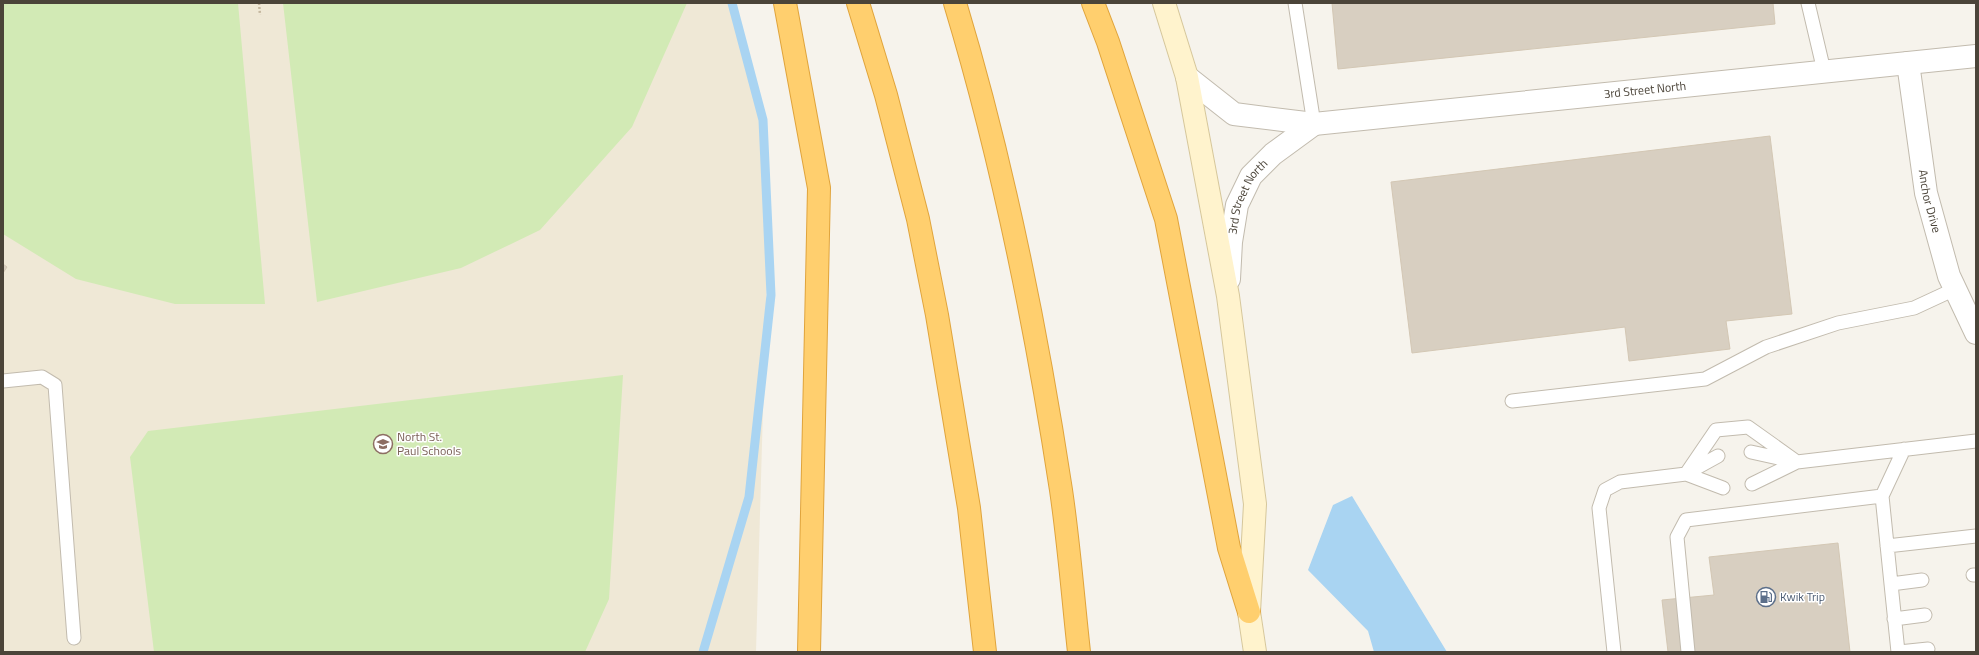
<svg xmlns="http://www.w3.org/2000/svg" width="1979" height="655" viewBox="0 0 1979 655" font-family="'Titillium Web',sans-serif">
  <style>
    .education { fill: #efe8d6 }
    .green { fill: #d2eab5 }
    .water { fill: #a9d4f2 }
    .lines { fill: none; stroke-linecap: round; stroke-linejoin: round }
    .stream { stroke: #a9d4f2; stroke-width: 9 }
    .building { fill: #d8cfc1; stroke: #d3c7b4 }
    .lane-casing { stroke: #c2bbae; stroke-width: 15 }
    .street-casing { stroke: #c2bbae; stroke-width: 24 }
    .secondary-casing { stroke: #d6c79b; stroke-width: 24 }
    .highway-casing { stroke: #e0a43c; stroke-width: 24 }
    .path { stroke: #c4b79f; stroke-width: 2.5; stroke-dasharray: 2 2; stroke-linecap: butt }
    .lane { stroke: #fff; stroke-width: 13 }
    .street { stroke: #fff; stroke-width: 22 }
    .secondary { stroke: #fff3cd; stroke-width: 22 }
    .highway { stroke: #ffcf6e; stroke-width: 22 }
    .labels { text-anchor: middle; stroke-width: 3; stroke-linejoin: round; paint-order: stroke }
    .street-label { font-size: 12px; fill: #4b4439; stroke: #fff }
    .education-label { font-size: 12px; fill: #785e54; stroke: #fff; text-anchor: start }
    .service-label { font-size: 12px; fill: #4e5e75; stroke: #fff; text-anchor: start }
  </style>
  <rect width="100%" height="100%" fill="#f6f3ec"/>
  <!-- education -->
  <path class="education" d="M3,3H732L763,120L768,236L756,652H3Z"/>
  <!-- green -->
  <path class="green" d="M3,3H238L265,304H175L76,279L3,234Z
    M283,3H687L632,127L540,230L461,268L317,302Z
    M623,375L609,599L585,652H154L130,457L148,431Z"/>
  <!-- water -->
  <path class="water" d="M1352,496L1447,652H1374L1368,631L1308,570L1333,505Z"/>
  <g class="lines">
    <!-- stream -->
    <path class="stream" d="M703,652L749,497L771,295L763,120L732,3"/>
  </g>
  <!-- building -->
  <path class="building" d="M1332,3H1773L1775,24L1338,69Z
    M1770,136L1792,314L1726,321L1730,349L1629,361L1625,327L1412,353L1391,182Z
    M3,264L7,267L3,273Z
    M1838,543L1850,652H1668L1662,600L1714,595L1709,557Z"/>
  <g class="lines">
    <!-- lane casing -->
    <g class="lane-casing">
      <path id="lane" d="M1295,3L1314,124
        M1808,3L1824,71
        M3,381L42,377L55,385L74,638
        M1512,401L1705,379L1766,347L1838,323L1914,308L1955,289
        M1751,452L1797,462L1976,441
        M1689,472L1718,456
        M1686,474L1716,430L1748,427L1797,462L1752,484
        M1887,546L1976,536
        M1973,575H1976
        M1891,584L1922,580
        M1894,619L1925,615
        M1614,652L1599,508L1605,490L1620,482L1686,474L1723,488
        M1688,652L1677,537L1686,520L1882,496
        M1898,652L1882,496L1904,449
        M1899,652L1928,649"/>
    </g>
    <!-- street casing -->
    <g class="street-casing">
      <g id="street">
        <path id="s1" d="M1908,63L1926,193L1949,276L1976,333"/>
        <path id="s2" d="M1187,77L1234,114L1314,124L1976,56"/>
        <path id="s3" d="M1229,279L1231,242L1237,205L1251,176L1273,154L1314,124"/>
      </g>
    </g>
    <!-- secondary casing -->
    <g class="secondary-casing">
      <path id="secondary" d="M1164,3L1187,77L1228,296L1255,504L1249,612L1255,652"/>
    </g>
    <!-- highway casing -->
    <g class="highway-casing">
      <path id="highway" d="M785,3L819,188L809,652
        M858,3L886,95L918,219L937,315L969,508L985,652
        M955,3C1003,162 1036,326 1061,490C1069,544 1073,598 1079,652
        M1093,3L1108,42L1166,219L1229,548L1249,612"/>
    </g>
    <!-- path -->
    <path class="path" d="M259,3L260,15"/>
    <!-- lane -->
    <use href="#lane" class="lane"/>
    <!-- street -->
    <use href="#street" class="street"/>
    <!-- secondary -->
    <use href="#secondary" class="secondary"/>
    <!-- highway -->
    <use href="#highway" class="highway"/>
  </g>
  <!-- icons -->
  <defs>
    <g id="school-ring" transform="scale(1)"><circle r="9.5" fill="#fff" stroke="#8d6e63" stroke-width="1.5"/><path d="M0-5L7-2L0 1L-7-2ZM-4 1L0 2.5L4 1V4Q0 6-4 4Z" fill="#8d6e63"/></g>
    <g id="fuel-ring" transform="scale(1)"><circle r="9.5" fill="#fff" stroke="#5c6f8a" stroke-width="1.5"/><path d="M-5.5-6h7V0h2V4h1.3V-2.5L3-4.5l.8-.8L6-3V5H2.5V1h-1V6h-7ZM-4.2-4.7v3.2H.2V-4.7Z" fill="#5c6f8a"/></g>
  </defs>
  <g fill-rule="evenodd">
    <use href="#school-ring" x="383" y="444"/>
    <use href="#fuel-ring" x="1766" y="597"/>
  </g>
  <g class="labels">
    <!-- street labels -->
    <g class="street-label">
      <text dy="4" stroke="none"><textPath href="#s2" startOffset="473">3rd Street North</textPath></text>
      <text dy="4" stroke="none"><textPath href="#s3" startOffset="86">3rd Street North</textPath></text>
      <text dy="4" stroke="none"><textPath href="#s1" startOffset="140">Anchor Drive</textPath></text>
    </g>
    <!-- education labels -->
    <g class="education-label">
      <text x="397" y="441">North St.<tspan x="397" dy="14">Paul Schools</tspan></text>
    </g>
    <!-- service labels -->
    <g class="service-label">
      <text x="1780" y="601">Kwik Trip</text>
    </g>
  </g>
  <!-- border -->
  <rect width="1979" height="655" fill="none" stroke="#4b4439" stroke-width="8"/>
</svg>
